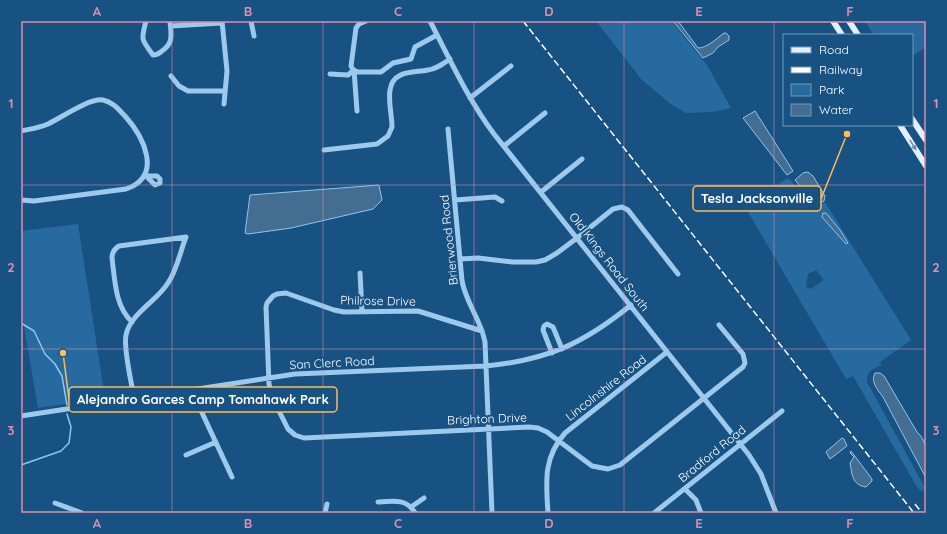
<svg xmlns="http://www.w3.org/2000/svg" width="947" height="534" viewBox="0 0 947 534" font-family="Quicksand,sans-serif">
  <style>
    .green { fill: #276aa0; fill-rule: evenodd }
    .water { fill: #436e92; stroke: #8fc5ee }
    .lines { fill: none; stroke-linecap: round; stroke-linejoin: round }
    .stream { stroke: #8fc5ee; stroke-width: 1.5 }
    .minor { stroke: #9cc9ec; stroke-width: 5 }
    .major { stroke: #e1f0ff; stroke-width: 6 }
    .rail { stroke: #fff; stroke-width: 1.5; stroke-dasharray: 7 3; stroke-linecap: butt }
    .oneway { fill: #6891b5 }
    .grid { fill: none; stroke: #e08cad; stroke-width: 1; stroke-opacity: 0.55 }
    .labels { text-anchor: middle; stroke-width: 4; stroke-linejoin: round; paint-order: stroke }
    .street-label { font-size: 12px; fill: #fff; stroke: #185283 }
    .leader { fill: none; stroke: #ffbd57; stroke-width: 1.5 }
    .callout-dot { fill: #ffbd57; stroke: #185283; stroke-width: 1.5 }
    .callout { fill: #185283; stroke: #ffbd57; stroke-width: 1.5 }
    .callout-label { font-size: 13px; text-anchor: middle; font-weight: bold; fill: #fff }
    .neatline { fill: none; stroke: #e08cad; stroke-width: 1.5 }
    .grid-label { font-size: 13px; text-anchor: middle; font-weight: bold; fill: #e08cad }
  </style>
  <rect width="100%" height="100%" fill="#185283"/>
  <!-- green -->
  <path class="green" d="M596,21H671L707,65L731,108L713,112L686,113L672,105L642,80Z
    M865,21H926V47L912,56V35H874Z
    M788,178L816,207L825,202L911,340L880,362L882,365C873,369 866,371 867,382L925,488L921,491L917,487L853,376L846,379L744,205ZM826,213L840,230L848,243L846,244L822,217L823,214ZM816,270L824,280L811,289L806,287L808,274Z
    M78,224L105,398L38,408L21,309V231Z"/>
  <!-- water -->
  <path class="water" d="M673,21H678L698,48C707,48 716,39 724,33H726L729,36V40L718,47L713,53L703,58Z
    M755,111L793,171L787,175L743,118Z
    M808,172L813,176L825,196L824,201L818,204H815L795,180L803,173Z
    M379,185L382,200L373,209L291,228L248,234L245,233L250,195Z
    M823,213H826L840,230L848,243L846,244L822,217Z
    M875,373H880L884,376L917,432C930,443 926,462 926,478L883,397C878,390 870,382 875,373Z
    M842,438L844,439L847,446L830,459L826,452Z
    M851,451L872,479V481L866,487C852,485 852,474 850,463L854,457L850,453Z"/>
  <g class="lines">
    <!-- stream -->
    <path class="stream" d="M21,323L34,331L45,354L55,364L62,376L67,405
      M21,465L61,451L69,443L71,427L67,414"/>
    <!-- minor -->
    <path class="minor" d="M146,21C141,40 141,39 153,55C157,55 158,54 162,51C174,43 171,34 170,21
      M222,21L227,71L224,104
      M251,21L254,36
      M366,21L359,24L356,28L351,66L353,70L358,72H381L393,63L411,59L415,47L437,35
      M430,21C450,60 468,99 494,134L749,455L761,474L776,513
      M171,26L222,23
      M354,70L357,111
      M330,74L348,75L354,70
      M171,76L179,86L188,91H225
      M470,98L511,66
      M448,129L462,281C466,303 481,320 485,342L492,513
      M21,131C30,129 39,128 48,124C61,118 89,98 103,100C113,102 119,110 125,116C143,136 164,176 126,189L34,201L21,200
      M504,146L545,113
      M324,150L377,144L388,136L392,127C392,115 388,102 390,90C393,70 413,73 428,70C436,69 443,64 450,59
      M145,174L148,176V178L155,185L160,183V179L157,176H148
      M541,192L582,159
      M455,200L495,197L502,201
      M460,259L478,258L513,262H536L545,260L557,253L577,238L613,209L622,207L628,210L678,274
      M360,273L362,311
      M132,322C115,306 115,281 112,258C112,252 114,249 119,246L186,237C180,252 177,270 168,283C157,301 130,314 126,335C123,349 132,383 134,399
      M482,331L418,311L344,312L334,310L286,293L277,294L273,296L267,303L266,307L269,384L272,397L288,429L295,435L304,438L529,427L538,428L547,432L592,466L608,469L620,465L743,367L745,363L743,354L719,325
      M552,353L543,330L544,326L547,324L553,327L562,349
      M193,390L197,402L232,477
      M21,416L295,374L486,366C547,360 583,344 631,305
      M186,455L216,442
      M685,489L696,500L701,513
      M378,502C392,501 407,498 415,513
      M55,503L82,513
      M411,507L424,498
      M325,513L327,504
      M548,513C546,482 543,458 565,433L667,352
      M654,513L782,411"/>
    <!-- major -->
    <path class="major" d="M833,21L842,35
      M849,21L858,35
      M912,119L926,140
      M900,125L926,166"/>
    <!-- rail -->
    <path class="rail" d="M523,21L914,513
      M915,504L922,513"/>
  </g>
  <!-- one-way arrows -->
  <defs><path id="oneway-solid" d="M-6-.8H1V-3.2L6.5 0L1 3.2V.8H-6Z"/></defs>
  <use class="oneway" href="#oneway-solid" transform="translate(913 145) rotate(58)"/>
  <!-- grid -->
  <path class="grid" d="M172,21V513M323,21V513M474,21V513M624,21V513M774,21V513M21,185H926M21,349H926"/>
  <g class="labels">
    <!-- street labels -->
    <g class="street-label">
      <text transform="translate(449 240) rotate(-96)" y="4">Brierwood Road</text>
      <text transform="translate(609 262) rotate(52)" y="4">Old Kings Road South</text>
      <text transform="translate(378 301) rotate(1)" y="4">Philrose Drive</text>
      <text transform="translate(332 363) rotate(-3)" y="4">San Clerc Road</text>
      <text transform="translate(606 388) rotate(-38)" y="4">Lincolnshire Road</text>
      <text transform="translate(487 419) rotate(-2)" y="4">Brighton Drive</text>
      <text transform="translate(712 454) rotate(-39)" y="4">Bradford Road</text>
    </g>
  </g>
  <!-- callouts -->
  <path class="leader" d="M847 134L821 199M63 353L69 399"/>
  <g class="callout-dot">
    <circle cx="847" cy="134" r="4"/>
    <circle cx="63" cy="353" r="4"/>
  </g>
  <g class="callout">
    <rect x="693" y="186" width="128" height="25" rx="4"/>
    <rect x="69" y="387" width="268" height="25" rx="4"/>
  </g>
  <g class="callout-label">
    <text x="757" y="203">Tesla Jacksonville</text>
    <text x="203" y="404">Alejandro Garces Camp Tomahawk Park</text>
  </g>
  <!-- border -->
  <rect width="947" height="534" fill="none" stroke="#185283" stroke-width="44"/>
  <!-- legend -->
  <rect x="783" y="34" width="130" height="92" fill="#185283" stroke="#7497b5"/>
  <rect x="791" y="47" width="20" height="6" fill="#e1f0ff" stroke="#7497b5"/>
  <text x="819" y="54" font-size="12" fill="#ffffff">Road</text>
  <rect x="791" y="67" width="20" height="6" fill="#ffffff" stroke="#7497b5"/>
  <text x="819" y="74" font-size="12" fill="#ffffff">Railway</text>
  <rect x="791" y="84" width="20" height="12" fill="#276aa0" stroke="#7497b5"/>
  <text x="819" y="94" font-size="12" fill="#ffffff">Park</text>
  <rect x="791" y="104" width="20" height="12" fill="#436e92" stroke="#7497b5"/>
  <text x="819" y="114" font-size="12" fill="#ffffff">Water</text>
  <rect x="22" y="22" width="903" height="490" class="neatline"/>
  <g class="grid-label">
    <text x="97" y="16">A</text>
    <text x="248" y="16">B</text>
    <text x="398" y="16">C</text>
    <text x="549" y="16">D</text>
    <text x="699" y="16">E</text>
    <text x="850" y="16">F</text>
    <text x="11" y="108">1</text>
    <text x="936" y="108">1</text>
    <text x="11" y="272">2</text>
    <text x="936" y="272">2</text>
    <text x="11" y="435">3</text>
    <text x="936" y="435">3</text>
    <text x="97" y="528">A</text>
    <text x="248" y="528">B</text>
    <text x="398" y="528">C</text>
    <text x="549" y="528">D</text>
    <text x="699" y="528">E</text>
    <text x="850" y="528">F</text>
  </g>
</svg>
